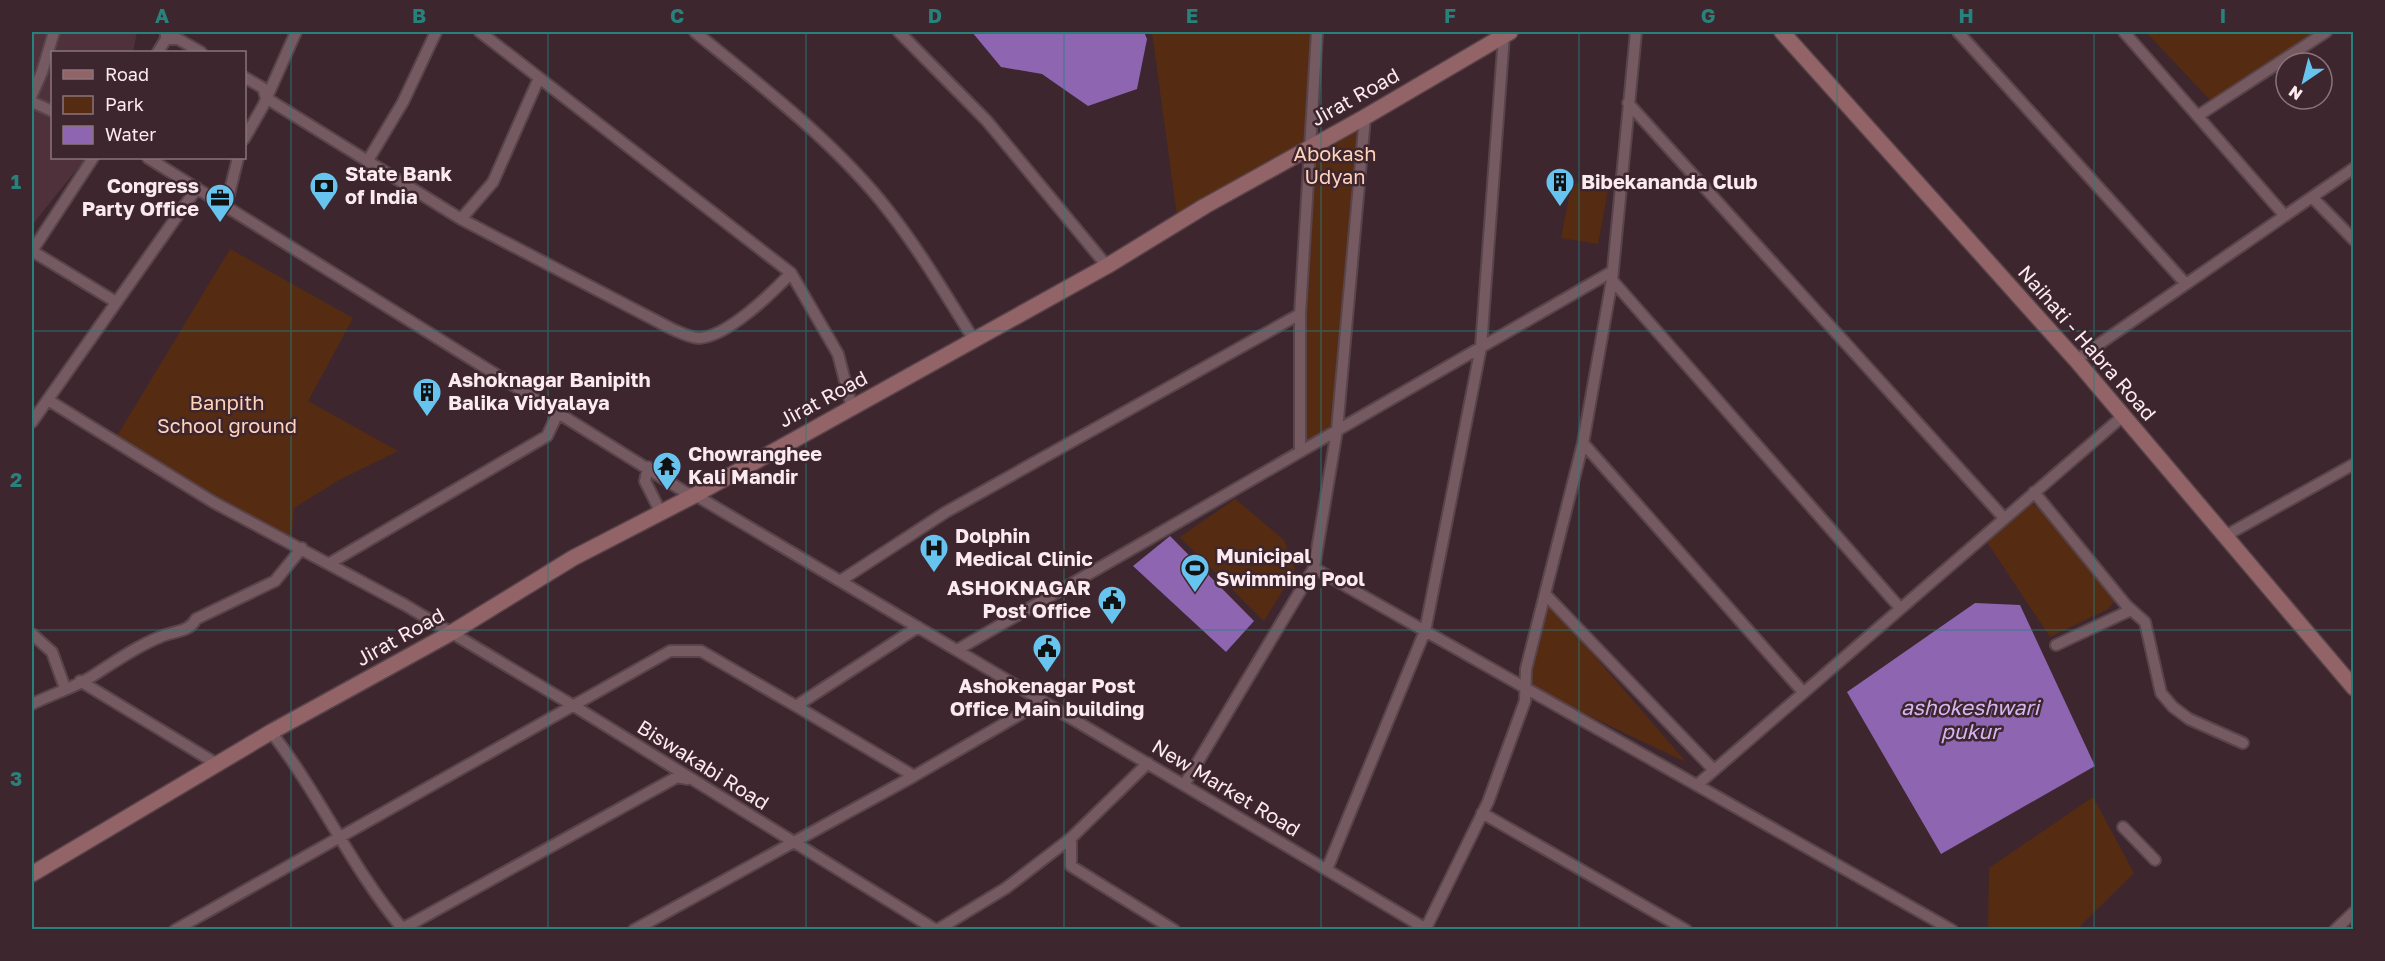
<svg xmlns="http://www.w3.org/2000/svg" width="2385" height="961" viewBox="0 0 2385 961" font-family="'Golos Text',sans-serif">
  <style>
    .built { fill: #4e313b }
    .green { fill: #552c12 }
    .water { fill: #8e65b1 }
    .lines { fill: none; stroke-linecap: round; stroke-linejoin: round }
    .minor-casing { stroke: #58444a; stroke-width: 14 }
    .secondary-casing { stroke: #58444a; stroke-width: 18 }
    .minor { stroke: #755a62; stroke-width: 10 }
    .secondary { stroke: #936467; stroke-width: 15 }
    .grid { fill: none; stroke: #27827b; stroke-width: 1.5; stroke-opacity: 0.55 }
    .labels { text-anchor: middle; stroke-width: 5; stroke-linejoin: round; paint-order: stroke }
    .street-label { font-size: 20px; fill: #fbeaef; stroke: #3e262e }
    .park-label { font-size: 20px; fill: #ffd2ba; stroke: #3e262e }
    .poi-label { font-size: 20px; font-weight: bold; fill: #fbeaef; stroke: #3e262e; text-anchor: start }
    .water-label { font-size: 21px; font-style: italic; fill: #d5b6f3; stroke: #3e262e }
    .neatline { fill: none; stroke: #27827b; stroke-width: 2 }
    .grid-label { font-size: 20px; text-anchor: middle; font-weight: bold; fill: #27827b }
  </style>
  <rect width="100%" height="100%" fill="#3e262e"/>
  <!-- built -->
  <path class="built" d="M32,32H137L133,52H52V158H86L32,225Z"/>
  <!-- green -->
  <path class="green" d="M1152,32H1318L1305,147L1178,223Z
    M2146,32H2315L2212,102Z
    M1365,117L1337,430L1304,449L1296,400L1310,146Z
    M1593,173L1610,179L1598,244L1561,238L1571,187Z
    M230,249L353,318L308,401L398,451L339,480L294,508L291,542L114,441Z
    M1235,499L1284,540L1295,570L1264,621L1180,537Z
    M2031,502L2086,551L2117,599L2108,609L2050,637L1983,536Z
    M1549,603L1686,762L1528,687Z
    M2093,797L2134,873L2077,929H1988L1989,868Z"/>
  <!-- water -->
  <path class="water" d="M972,32H1144L1147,39L1137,89L1088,106L1042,74L1001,67Z
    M1170,536L1254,621L1226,652L1133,566Z
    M1975,603L2020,605L2095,766L1941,854L1847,692Z"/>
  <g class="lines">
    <!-- minor casing -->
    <g class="minor-casing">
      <path id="minor" d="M480,32L791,273L838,354L852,408
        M695,32C759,84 827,136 880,200C916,244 944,292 974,340
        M899,32L987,121L1107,266
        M1958,32L2186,284
        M2124,32L2285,216
        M166,39H178L201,52
        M158,52L166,39V32
        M244,77L263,88L266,98L461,219
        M539,78L493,182L461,219L672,329C679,332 691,338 699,338C727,337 772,293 791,273
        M32,95L42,72L54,32
        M32,102L52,111
        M1628,103L2004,518
        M2199,115L2326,32
        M244,139L263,106L296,32
        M93,158L32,251L116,302
        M148,158L685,492L695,495L1428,930
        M367,162L403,102L436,32
        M2312,197L2354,240
        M226,206L238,158
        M1612,280L1900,608
        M2076,360L2354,168
        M48,400L213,502L405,605L574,706L936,930
        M32,422L197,188
        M1583,443L1803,692
        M1300,451V314L1317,32
        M648,467L645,481L661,513
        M2034,492L2126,605L2145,622L2161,693L2173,707L2189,719L2243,743
        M2225,536L2354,464
        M330,563L547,436L558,413
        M1314,568L1952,930
        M840,581L946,512L1300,314
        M1546,595L1713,769
        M32,634L52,652L65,688
        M2056,645L2131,610
        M957,650L1613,271
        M80,681L217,764
        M32,704C50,695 75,687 91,677C113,663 135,647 160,637C172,631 189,633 196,619L275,581L302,548
        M271,732C320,795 351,867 402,928
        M914,776L1043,701
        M1184,785L1314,568L1337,430L1365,117
        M1697,785L2123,416
        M1482,813L1686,930
        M2123,827L2155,860
        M1071,838V866L1174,930
        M1327,869L1425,631L1481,347L1504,35
        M175,930L670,651H701L796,706L918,627
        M400,930L677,777L687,779
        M634,930L914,776L796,706
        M937,930L1006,888L1071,838L1148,763
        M1425,930L1488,802L1525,701L1526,669L1583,443L1612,280L1636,32
        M2335,930L2354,912"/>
    </g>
    <!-- secondary casing -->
    <g class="secondary-casing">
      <path id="secondary" d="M1782,32L2076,360L2354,688
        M32,874L271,732L451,633L573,558L695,495L1107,266L1205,206L1365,117L1510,32"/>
    </g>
    <!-- minor -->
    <use href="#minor" class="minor"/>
    <!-- secondary -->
    <use href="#secondary" class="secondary"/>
  </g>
  <!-- grid -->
  <path class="grid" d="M291,32V930M548,32V930M806,32V930M1064,32V930M1321,32V930M1579,32V930M1837,32V930M2094,32V930M32,331H2354M32,630H2354"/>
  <!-- icons -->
  <defs>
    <g id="building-pin" transform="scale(1.5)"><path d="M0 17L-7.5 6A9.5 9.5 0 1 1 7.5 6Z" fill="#67c4ef" stroke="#3e262e"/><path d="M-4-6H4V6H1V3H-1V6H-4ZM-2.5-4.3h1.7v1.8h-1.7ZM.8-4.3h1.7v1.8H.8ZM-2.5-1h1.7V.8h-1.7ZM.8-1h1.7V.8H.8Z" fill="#111"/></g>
    <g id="bank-pin" transform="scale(1.5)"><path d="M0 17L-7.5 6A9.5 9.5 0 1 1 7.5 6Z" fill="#67c4ef" stroke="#3e262e"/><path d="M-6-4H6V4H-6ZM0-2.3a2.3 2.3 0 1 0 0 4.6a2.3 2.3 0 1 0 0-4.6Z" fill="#111"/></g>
    <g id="office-pin" transform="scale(1.5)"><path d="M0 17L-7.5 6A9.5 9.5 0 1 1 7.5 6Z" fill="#67c4ef" stroke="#3e262e"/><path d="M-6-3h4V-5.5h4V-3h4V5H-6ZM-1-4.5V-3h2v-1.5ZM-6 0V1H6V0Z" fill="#111"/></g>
    <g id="temple-pin" transform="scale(1.5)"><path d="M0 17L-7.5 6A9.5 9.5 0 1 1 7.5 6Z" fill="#67c4ef" stroke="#3e262e"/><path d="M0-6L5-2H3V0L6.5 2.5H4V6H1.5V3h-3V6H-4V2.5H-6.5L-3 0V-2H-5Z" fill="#111"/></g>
    <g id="hospital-pin" transform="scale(1.5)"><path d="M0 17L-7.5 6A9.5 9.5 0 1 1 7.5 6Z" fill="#67c4ef" stroke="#3e262e"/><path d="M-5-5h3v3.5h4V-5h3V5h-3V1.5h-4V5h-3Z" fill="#111"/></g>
    <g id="stadium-pin" transform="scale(1.5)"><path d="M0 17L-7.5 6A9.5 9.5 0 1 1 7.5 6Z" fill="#67c4ef" stroke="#3e262e"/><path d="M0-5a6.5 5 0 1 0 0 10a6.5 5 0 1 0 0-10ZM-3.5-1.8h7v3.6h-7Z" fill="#111"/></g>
    <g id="civic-pin" transform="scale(1.5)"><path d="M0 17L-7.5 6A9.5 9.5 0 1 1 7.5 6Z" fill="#67c4ef" stroke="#3e262e"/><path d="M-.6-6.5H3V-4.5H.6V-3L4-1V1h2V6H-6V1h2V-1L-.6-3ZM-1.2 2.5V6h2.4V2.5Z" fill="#111"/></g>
  </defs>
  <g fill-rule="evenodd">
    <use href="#building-pin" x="1560" y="182"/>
    <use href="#bank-pin" x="324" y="186"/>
    <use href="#office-pin" x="220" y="198"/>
    <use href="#building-pin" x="427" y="392"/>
    <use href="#temple-pin" x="667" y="466"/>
    <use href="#hospital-pin" x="934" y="548"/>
    <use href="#stadium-pin" x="1195" y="568"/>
    <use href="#civic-pin" x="1112" y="600"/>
    <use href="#civic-pin" x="1047" y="648"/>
  </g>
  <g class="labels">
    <!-- street labels -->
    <g class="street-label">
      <text transform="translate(1355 97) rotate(-29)" y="7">Jirat Road</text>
      <text transform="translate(2087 343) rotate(49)" y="7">Naihati - Habra Road</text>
      <text transform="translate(823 399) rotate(-28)" y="7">Jirat Road</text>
      <text transform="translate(400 637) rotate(-29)" y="7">Jirat Road</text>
      <text transform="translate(703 765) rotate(32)" y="7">Biswakabi Road</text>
      <text transform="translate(1226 788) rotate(31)" y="7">New Market Road</text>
    </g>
    <!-- park labels -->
    <g class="park-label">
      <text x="1335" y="161">Abokash<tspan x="1335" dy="23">Udyan</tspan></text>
      <text x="227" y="410">Banpith<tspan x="227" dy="23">School ground</tspan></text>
    </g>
    <!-- poi labels -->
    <g class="poi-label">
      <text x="345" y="181">State Bank<tspan x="345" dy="23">of India</tspan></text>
      <text x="1581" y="189">Bibekananda Club</text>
      <text x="199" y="193" text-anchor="end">Congress<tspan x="199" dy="23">Party Office</tspan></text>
      <text x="448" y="387">Ashoknagar Banipith<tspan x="448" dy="23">Balika Vidyalaya</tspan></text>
      <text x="688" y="461">Chowranghee<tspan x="688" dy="23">Kali Mandir</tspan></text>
      <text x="955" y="543">Dolphin<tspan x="955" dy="23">Medical Clinic</tspan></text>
      <text x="1216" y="563">Municipal<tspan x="1216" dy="23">Swimming Pool</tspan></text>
      <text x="1091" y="595" text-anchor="end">ASHOKNAGAR<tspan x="1091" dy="23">Post Office</tspan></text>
      <text x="1047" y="693" text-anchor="middle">Ashokenagar Post<tspan x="1047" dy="23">Office Main building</tspan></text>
    </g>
    <!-- water labels -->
    <g class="water-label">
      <text x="1970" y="715">ashokeshwari<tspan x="1970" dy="24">pukur</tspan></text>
    </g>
  </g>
  <!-- border -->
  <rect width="2385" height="961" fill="none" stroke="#3e262e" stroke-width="66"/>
  <!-- legend -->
  <rect x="51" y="51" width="195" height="108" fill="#3e262e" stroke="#8a747b" stroke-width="1.5"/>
  <rect x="63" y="70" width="30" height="9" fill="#936467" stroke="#8a747b" stroke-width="1.5"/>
  <text x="105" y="81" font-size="18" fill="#fbeaef">Road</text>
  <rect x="63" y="96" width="30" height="18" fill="#552c12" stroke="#8a747b" stroke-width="1.5"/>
  <text x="105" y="111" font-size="18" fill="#fbeaef">Park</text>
  <rect x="63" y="126" width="30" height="18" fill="#8e65b1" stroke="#8a747b" stroke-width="1.5"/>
  <text x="105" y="141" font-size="18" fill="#fbeaef">Water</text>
  <!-- north arrow -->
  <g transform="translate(2304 81) rotate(215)"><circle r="28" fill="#3e262e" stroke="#8a747b" stroke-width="1.5"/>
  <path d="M0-4.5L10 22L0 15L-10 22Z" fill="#67c4ef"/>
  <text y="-9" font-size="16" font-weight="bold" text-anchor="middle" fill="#fbeaef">N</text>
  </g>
  <rect x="33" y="33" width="2319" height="895" class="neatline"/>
  <g class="grid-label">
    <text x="162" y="23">A</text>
    <text x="419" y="23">B</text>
    <text x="677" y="23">C</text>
    <text x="935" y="23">D</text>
    <text x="1192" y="23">E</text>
    <text x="1450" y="23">F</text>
    <text x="1708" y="23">G</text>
    <text x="1966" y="23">H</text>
    <text x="2223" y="23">I</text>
    <text x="16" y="189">1</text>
    <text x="16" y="487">2</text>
    <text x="16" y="786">3</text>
  </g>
</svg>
